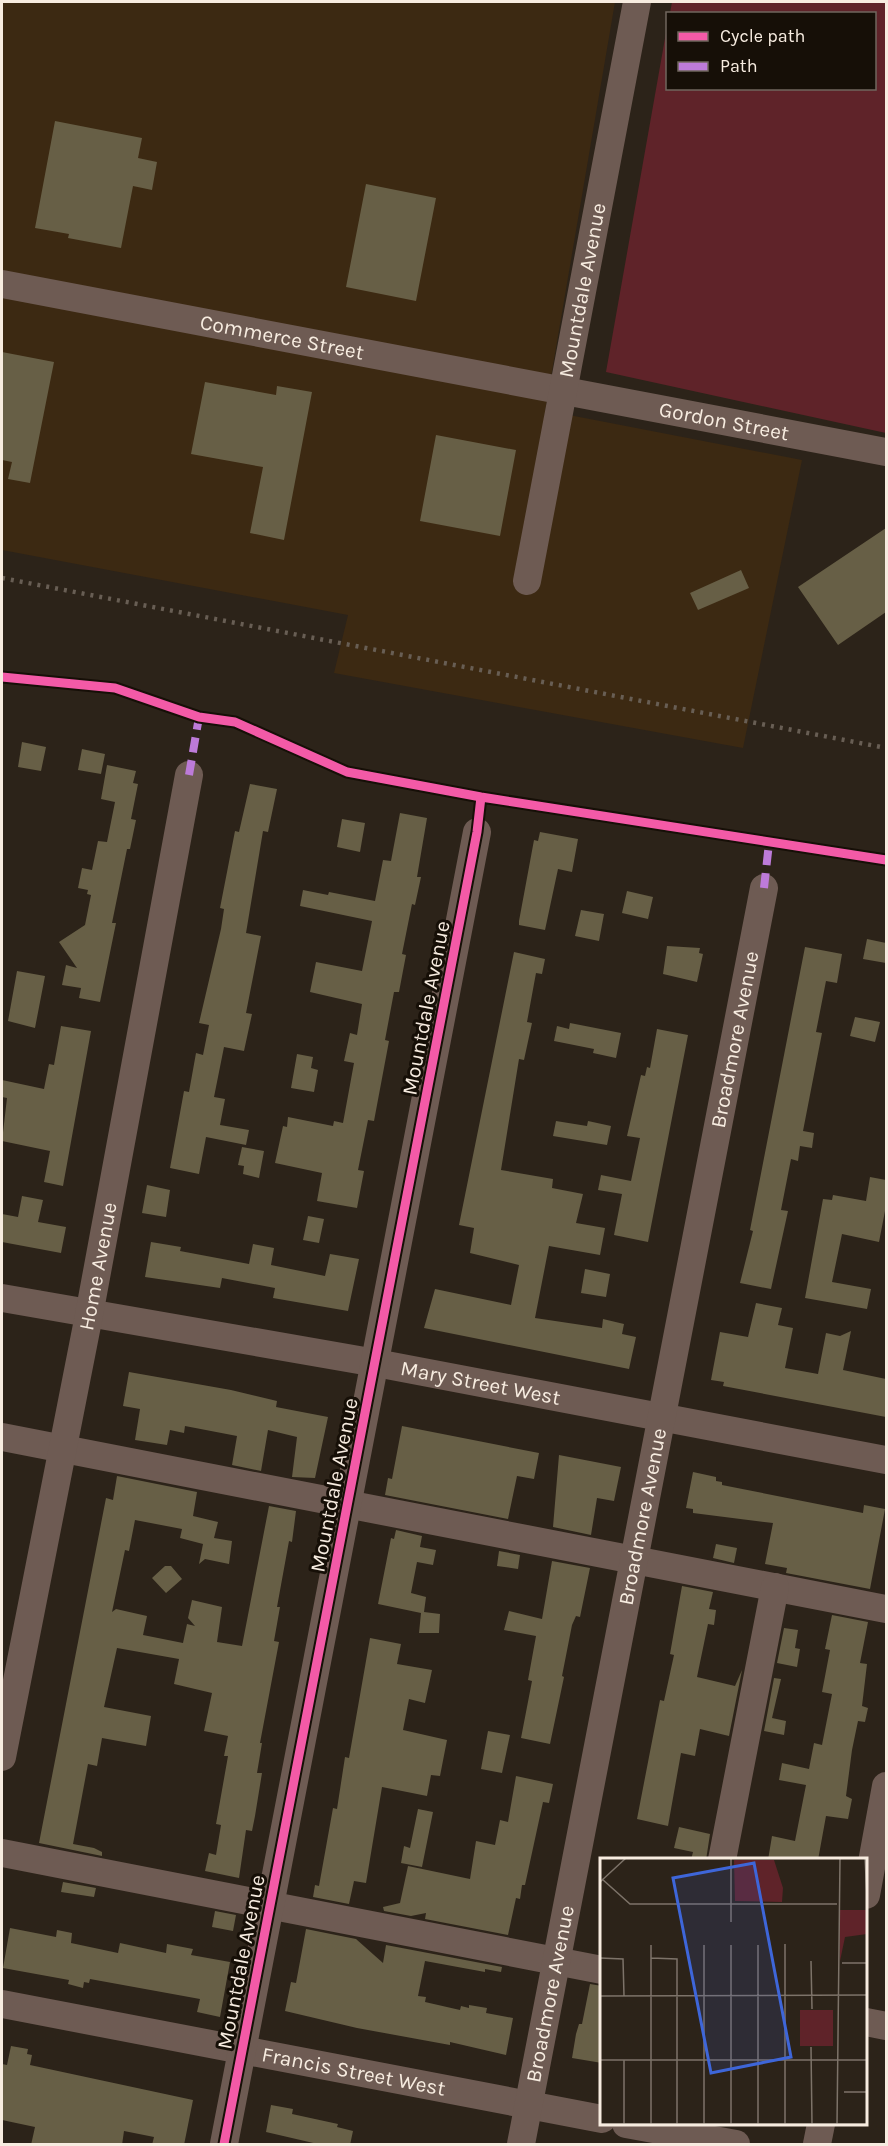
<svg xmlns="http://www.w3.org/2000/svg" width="888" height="2146" viewBox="0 0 888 2146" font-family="Karla,sans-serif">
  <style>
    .built { fill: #3c2912 }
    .green { fill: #5f2329 }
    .building { fill: #675f46 }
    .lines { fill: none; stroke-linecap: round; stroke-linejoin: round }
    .minor { stroke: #6e5b53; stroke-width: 28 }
    .rail { stroke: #685e54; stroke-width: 4.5; stroke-dasharray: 3 6; stroke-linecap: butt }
    .quiet { stroke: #bd7bd9; stroke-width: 8; stroke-dasharray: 15 8; stroke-linecap: butt }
    .cycleway-casing { stroke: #160f07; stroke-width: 13 }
    .cycleway { stroke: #f35aa7; stroke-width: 9 }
    .labels { text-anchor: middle; stroke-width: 6; stroke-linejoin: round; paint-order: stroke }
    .street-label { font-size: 21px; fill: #f7ece0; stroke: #160f07 }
    .inset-road { fill: none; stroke: #7d7369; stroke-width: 1.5 }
    .view { fill: #3e66d9; fill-opacity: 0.15; stroke: #3e66d9; stroke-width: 3 }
    .inset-edge { fill: none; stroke: #f7ece0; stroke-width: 3 }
  </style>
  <rect width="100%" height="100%" fill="#2c2319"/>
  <!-- built -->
  <path class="built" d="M2,2H615L544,418L569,415L802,460L743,748L334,673L348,615L2,550Z"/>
  <!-- green -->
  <path class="green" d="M672,2H886V433L606,372L667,27L668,88H874V14L670,13Z"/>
  <!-- building -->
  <path class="building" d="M55,121L142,138L138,158L157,162L152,190L133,186L121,248L68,238L69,234L35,228Z
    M366,184L436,198L416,301L346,287Z
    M2,352L54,362L30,483L8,479L12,462L2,460Z
    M205,382L276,395L277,386L312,392L284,540L250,533L263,467L191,454Z
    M436,435L516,450L500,536L420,521Z
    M886,528V612L838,645L798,587Z
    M741,570L749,588L698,610L690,593Z
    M22,742L46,747L41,771L18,767Z
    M82,749L105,754L101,774L78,770Z
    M107,765L136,771L133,783L138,784L131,819L136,820L130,849H127L112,923H116L100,1002L79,998L81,988L62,985L66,965L77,968L59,942L85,925L91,895L87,894L88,890L78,888L82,868L92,870L98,841L107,842L115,802L101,799Z
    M250,784L277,789L268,832L263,831L246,933L261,936L246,1013L252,1014L244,1051L224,1047L214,1097L225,1099L220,1125L249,1130L246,1145L206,1137L199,1174L170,1168L184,1091L189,1092L196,1053L203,1055L209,1025L199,1023L221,929L224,909L220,908L235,831L239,832Z
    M400,813L427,818L417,877H421L415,905L412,904L402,954L406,955L399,992H394L385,1040L389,1041L374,1121L368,1120L358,1170L364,1171L357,1208L317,1201L322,1173L275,1163L283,1126L287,1127L288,1117L333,1126L334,1121L343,1123L354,1063L344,1061L350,1033L357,1035L362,1004L310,992L316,962L362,971L372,921L300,906L303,890L328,895L329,892L375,901L383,860L391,861Z
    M342,819L365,823L360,852L337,847Z
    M540,832L578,839L572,872L558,869L545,930L519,925V921L534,840L538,841Z
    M627,891L653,897L648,919L622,913Z
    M581,910L604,914L599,941L575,936Z
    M867,939L886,943V963L863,959Z
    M667,946L700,948L699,953L703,954L697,982L663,974Z
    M805,947L842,954L837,983L826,981L816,1032L822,1033L803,1131L814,1133L812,1148L800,1146L798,1161L791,1159L781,1210L788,1211L771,1289L740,1283L753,1231L750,1230Z
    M514,952L545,959L542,974L536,973L527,1022L532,1023L524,1060L519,1059L501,1170L553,1179L552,1188L583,1194L576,1223L605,1228L600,1255L549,1246L535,1318L602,1328L603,1319L624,1324L622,1334L636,1337L629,1369L424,1328L435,1289L511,1305L519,1265L470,1253L474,1228L459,1225Z
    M17,971L45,976L35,1028L8,1021Z
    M855,1017L880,1022L875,1042L850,1036Z
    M570,1023L621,1033L616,1058L593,1053L594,1049L554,1041L557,1026L569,1029Z
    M61,1026L91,1031L63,1186L44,1182L50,1151L2,1141L7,1098L2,1097V1080L44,1089L49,1064L54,1065Z
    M657,1029L688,1035L648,1242L614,1235L622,1194L598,1190L601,1175L631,1181L640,1138L627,1136L641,1075L645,1076L647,1067L650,1068Z
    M297,1054L313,1057L311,1068L318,1070L314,1092L291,1088Z
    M556,1121L587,1126L588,1121L611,1126L607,1145L553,1136Z
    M242,1147L264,1151L259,1178L243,1174L244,1166L238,1165Z
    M870,1177L886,1180L885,1211L879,1242L842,1234L832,1282L871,1289L867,1309L805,1298L823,1199L832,1200L833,1195L866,1201Z
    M147,1185L170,1190L166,1217L142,1213Z
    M22,1196L43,1200L38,1222L66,1227L61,1253L2,1242V1214L18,1217Z
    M308,1216L324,1219L319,1243L303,1240Z
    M151,1242L181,1247L180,1251L249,1264L253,1244L274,1248L271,1265L325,1276L330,1254L359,1259L348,1311L273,1298L275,1288L222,1278L220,1288L145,1277Z
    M585,1269L610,1274L606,1297L581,1293Z
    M756,1303L782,1308L778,1325L793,1328L785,1368L818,1374L826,1333L840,1336L851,1331L843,1370L886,1379V1417L723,1386L724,1382L711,1380L720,1332L748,1337Z
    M129,1372L231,1390L277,1401L276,1407L328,1417L315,1478L292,1477L297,1437L268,1430L261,1471L232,1465L237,1436L185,1426L184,1433L170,1430L167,1445L135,1440L140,1409L123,1406Z
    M402,1426L539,1453L534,1479L517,1476L508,1519L385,1495L388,1478L392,1479Z
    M559,1455L621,1467L614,1501L597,1498L591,1535L553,1527Z
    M693,1472L716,1477V1481L722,1482V1485L863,1513L864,1505L885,1509L870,1589L786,1573L787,1568L765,1564L773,1523L693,1513V1509L686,1508Z
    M117,1476L197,1492L193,1516L218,1522L214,1538L232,1541L229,1564L205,1559L199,1564L203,1544L180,1538L182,1529L135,1520L129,1551L125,1550L112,1612L116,1609L147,1616L143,1635L183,1643L187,1624L195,1626L188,1618L192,1600L222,1607L217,1642L242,1646L269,1506L296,1511L292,1542L289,1541L277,1607H280L274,1641L279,1642L260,1743H262L257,1773H262L255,1816L252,1831L246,1830L239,1878L205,1871L209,1853L216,1855L221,1825L216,1824L228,1756H224L228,1736L204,1731L212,1693L174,1684L179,1659L117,1648L104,1707L151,1716L146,1746L102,1738L97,1766L88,1764L73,1844L94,1848L102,1852V1856L39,1843L106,1498L113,1500Z
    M396,1530L422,1536L420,1547L436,1550L433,1565L417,1562L411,1593L426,1597L424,1612L440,1614L439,1633H419L421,1613L378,1604L391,1538L394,1539Z
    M716,1544L737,1548L734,1563L713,1558Z
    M499,1551L520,1555L518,1569L497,1566Z
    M552,1561L590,1568L580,1617L576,1616L572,1625L562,1676L564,1677L550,1744L521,1738L532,1681L528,1680L536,1636L504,1630L509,1611L542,1619Z
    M165,1566H171L182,1579L166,1593L152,1578Z
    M682,1586L713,1592L709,1609L716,1610L714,1625L708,1624L697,1677L735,1686L742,1670L729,1736L700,1729L695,1756L681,1753L668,1826L637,1819L660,1700L664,1701L674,1655L670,1654Z
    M832,1615L868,1622L860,1663L867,1664L862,1706L868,1708L865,1722L858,1721L852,1750L846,1796L852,1799L848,1819L826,1816L818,1860H768L772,1836L795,1841L806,1785L779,1780L782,1763L809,1769L814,1743L822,1745L832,1694L822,1692L830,1650L825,1649Z
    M784,1628L798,1630L795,1648L800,1649L797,1667L777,1663Z
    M370,1638L401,1644L397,1664L432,1670L425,1703L409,1699L403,1730L447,1740L440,1776L431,1775L427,1796L382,1787L366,1883L354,1881L349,1904L313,1897L315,1885L319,1886L333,1808L337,1809L345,1757L349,1758Z
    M774,1678L781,1679L772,1718L786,1721L784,1735L764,1731Z
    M488,1731L510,1735L502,1773L481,1769Z
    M516,1776L553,1784L549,1803L543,1802L525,1885H522L520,1899L516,1898L508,1935L425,1919L426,1913L411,1916L384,1911L383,1907L400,1903L408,1866L470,1879L476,1841L495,1845L500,1820L508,1822Z
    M418,1809L433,1812L422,1867L401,1863L404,1846L410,1848Z
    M679,1827L710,1834L706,1860H691L693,1852L674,1848Z
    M63,1882L96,1888L94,1897L61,1892Z
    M215,1911L236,1915L233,1931L212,1927Z
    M10,1928L56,1937L57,1930L72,1933L71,1943L118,1953L120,1943L166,1953L167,1944L193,1949L191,1955L230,1962L220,2017L197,2012L200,1999L90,1979L89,1983L84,1982L83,1988L68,1984L69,1980L3,1968Z
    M306,1929L356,1939L383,1963L386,1945L502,1967L501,1972L485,1969V1972L425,1961L418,1996L426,1997L425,2002L460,2010L461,2006L469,2008V2005L487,2008L486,2013L513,2018L506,2055L450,2042V2045L357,2028L285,2011L291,1982L296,1983Z
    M590,1984L602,1986V2063L572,2058L576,2034L579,2024H582Z
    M11,2046L28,2049L27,2054L32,2055L30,2065L193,2100L184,2145H152L154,2137L124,2131L122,2145H31L35,2127L2,2120V2064L7,2065Z
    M271,2105L293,2109L292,2114L338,2124L337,2127L353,2131L350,2145H322L266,2132Z"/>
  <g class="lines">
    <!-- minor -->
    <g class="minor">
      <path id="s1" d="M2,284L886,452"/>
      <path id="s2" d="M527,581L637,2"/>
      <path id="s3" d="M2,1298L376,1363L886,1460"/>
      <path d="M2,1437L886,1609"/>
      <path id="s4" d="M2,1757L89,1315L189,775"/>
      <path d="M2,1853L602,1970"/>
      <path d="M722,1860L775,1587"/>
      <path d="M866,1895L886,1786"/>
      <path id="s5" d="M2,2004L602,2119"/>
      <path d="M866,2022L886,2026"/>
      <path d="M626,2124L736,2144"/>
      <path d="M224,2144L477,832"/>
      <path id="s6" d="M521,2144L764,888"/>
      <path d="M817,2144L821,2124"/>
    </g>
    <!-- rail -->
    <path class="rail" d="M2,578L886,748"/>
    <!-- quiet -->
    <path class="quiet" d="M189,775L199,717
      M764,888L769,843"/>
    <!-- cycleway casing -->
    <g class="cycleway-casing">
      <path id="cycleway" d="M2,677L115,688L199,717L235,722L347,772L481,797L886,860
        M224,2144L477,832L481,797"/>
    </g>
    <!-- cycleway -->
    <use href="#cycleway" class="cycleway"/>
  </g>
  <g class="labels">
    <!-- street labels -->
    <g class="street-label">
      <text dy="7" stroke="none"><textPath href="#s2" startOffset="296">Mountdale Avenue</textPath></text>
      <text dy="7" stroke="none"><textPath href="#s1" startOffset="285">Commerce Street</textPath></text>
      <text dy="7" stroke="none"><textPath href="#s1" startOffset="735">Gordon Street</textPath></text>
      <text transform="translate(426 1008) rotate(-79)" y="7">Mountdale Avenue</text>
      <text dy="7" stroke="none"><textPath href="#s6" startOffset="1125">Broadmore Avenue</textPath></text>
      <text dy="7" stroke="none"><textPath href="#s4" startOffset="500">Home Avenue</textPath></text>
      <text dy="7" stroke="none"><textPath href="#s3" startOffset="486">Mary Street West</textPath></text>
      <text transform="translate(334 1485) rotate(-79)" y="7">Mountdale Avenue</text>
      <text dy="7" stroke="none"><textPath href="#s6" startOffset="639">Broadmore Avenue</textPath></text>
      <text transform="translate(241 1962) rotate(-79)" y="7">Mountdale Avenue</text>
      <text dy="7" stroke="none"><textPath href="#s6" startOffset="153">Broadmore Avenue</textPath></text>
      <text dy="7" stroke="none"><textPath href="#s5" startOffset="358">Francis Street West</textPath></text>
    </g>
  </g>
  <!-- overview -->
  <g transform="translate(600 1858)">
    <rect width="267" height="267" fill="#2c2319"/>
    <path d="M134,2H174L183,30L182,44L135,43ZM239,52H267V76L245,79L240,103ZM200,152H233V188H200Z" fill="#5f2329"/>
    <path class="inset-road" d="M131,0V64M265,0L267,38M2,21L30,46H237M0,24L26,0M51,87V267M104,87V267M131,87V267M158,87V267M0,100L23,101L24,138M51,100L77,101V267M211,103L212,151M242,105H267M0,138L267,137M211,189L212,267M0,202H267M244,234H267M0,266H267M185,266V86M24,267V202M237,267L240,0"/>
    <path class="view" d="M154,5L191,199L111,215L73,20Z"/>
    <rect width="267" height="267" class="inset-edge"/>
  </g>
  <!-- border -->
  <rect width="888" height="2146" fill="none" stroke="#f7ece0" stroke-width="6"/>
  <!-- legend -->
  <rect x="666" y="12" width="210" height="78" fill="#160f07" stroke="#70675e" stroke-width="1.5"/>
  <rect x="678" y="32" width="30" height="9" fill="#f35aa7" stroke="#70675e" stroke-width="1.5"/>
  <text x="720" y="42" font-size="18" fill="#f7ece0">Cycle path</text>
  <rect x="678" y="62" width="30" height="9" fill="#bd7bd9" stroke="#70675e" stroke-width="1.5"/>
  <text x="720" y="72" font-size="18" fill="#f7ece0">Path</text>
</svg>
